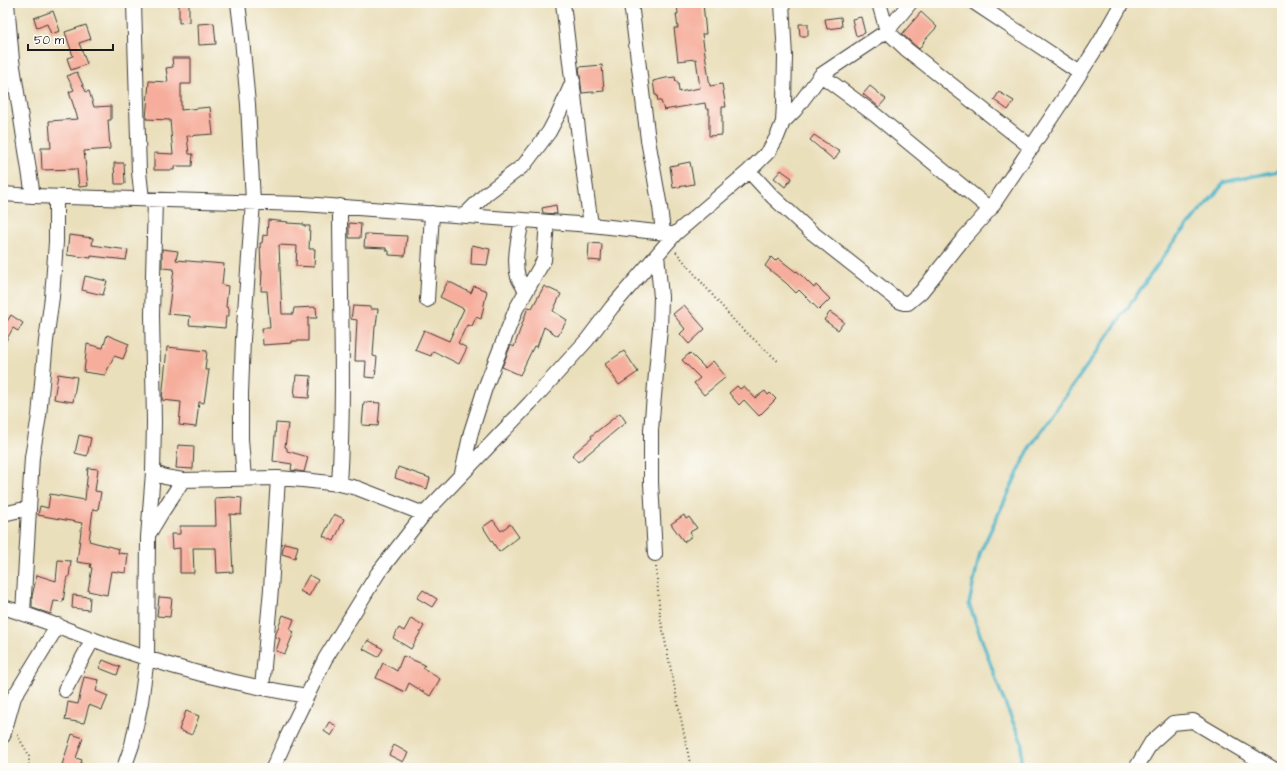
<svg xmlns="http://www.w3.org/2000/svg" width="1285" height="771" viewBox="0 0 1285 771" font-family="'Architects Daughter',sans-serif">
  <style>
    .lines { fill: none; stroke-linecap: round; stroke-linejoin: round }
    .stream { stroke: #48b3c6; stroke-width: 3.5 }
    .building { fill: #f6ad9b }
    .street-casing { stroke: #3b3934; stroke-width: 16 }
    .path { stroke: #3b3934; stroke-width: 2; stroke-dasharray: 1 3; stroke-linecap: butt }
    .street { stroke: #fff; stroke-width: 14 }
  </style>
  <rect width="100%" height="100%" fill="#fdfcf7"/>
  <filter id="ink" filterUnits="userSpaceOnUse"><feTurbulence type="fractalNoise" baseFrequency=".025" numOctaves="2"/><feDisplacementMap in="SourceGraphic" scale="8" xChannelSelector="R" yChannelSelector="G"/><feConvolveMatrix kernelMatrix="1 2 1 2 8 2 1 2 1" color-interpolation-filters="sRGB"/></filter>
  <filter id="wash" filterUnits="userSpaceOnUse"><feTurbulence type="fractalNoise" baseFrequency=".012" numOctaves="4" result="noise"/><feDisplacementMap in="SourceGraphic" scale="16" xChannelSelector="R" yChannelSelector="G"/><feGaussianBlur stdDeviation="0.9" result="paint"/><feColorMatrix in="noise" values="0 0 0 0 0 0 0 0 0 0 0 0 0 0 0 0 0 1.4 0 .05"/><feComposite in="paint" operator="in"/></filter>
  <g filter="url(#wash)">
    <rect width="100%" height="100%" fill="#eadfbb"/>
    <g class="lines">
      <!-- stream -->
      <path class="stream" d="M1020,768L1022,743L1002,696L969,604L980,553L1030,447L1173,243L1225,182L1278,171L1282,167"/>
    </g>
    <g id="blocks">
      <!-- building -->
      <path class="building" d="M677,3H703L706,34H702L710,86L722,84L726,107H722V135L709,136V109H706L705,103L664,110L661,101H658L657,95H655L653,81L666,78L675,77L676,82H678L679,92L700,88L696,59L678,61L674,28H678L676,14H678Z
        M179,4H189V22L179,23Z
        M53,11L60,31L51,34L47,24L37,28L34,18Z
        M921,12L937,27L923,42H924L919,49L902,34Z
        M841,17L842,27L827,29L825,19Z
        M861,17L865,33L856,36L852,19Z
        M214,23L216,44L199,45L198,24Z
        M799,24H808V36H800Z
        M86,25L91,39L79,43L87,64L71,70L67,58L73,56L65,32Z
        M172,58H191V84H181V110L210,107L213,134L187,136L189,154H193L192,166H174V170H154V153L173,154L170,120L146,119L149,81L168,82L166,68L173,67Z
        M602,65L604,91L582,93L579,67Z
        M77,72L86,92L89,91L94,107L111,106V120H108L110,149L84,151L88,186L79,187L77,169L42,170L41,148H51L49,121L78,119L69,92L74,90L67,76Z
        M870,86L886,99L879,107L863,94Z
        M999,92L1014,101L1008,110L994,100Z
        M814,135L840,152L834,160L810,140Z
        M690,162L694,184L673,188L670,166Z
        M114,163H124L125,184H115Z
        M781,170L792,178L785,187L774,178Z
        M556,205L557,214L543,213L542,208Z
        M268,220L288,222L287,223L304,224V226H310L309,249H315L314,267L296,266L297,246L279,245L282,314H293L294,308L316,307L317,318H308V341H292V343L263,345L262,328H270L267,291H261L262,270H261L260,243H262L263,235L267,236Z
        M349,223L361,224L360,238H349Z
        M365,234L407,236L405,256L389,255V251L386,250V248L364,247Z
        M69,235L93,238L92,245L128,250L126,260L91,256V258L67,255Z
        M589,243L602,244L601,261L588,260Z
        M472,245L490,249L487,265L471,264Z
        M162,249L178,251L176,260L224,264L222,285L228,286L226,307L229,308V316H226L225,328L189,325L190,316L168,314L174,269L162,268Z
        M771,257L775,261L778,258L796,272L797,271L814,288L816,285L830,299L819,310L799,290L796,293L786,283L765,266Z
        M85,276L107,281L103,295L82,290Z
        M448,281L471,293L474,286L487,291L481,319L476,317L472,326L467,325L458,343L467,348L459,364L433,351L431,356L415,350L424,330L449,341L464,309L440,297Z
        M544,286L561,294L553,311L567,320L558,336L544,327L537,347L534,346L533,348L520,375L502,367L511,345L514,347L528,307L532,308Z
        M684,305L705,329L689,344L680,334L685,329L673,314Z
        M353,306L371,307V309H378L376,326H375L373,356L377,357L375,378L365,377L366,361H355L357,320L351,319Z
        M830,312L844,322L838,330L824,320Z
        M11,315L23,323L18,331L13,328L3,346V328Z
        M107,335L129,344L123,359L114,356L105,375L84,372L87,344L103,348Z
        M167,347L207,351L205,370H209L204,403L199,402L196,427L179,425L181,402L162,400Z
        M624,351L638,372L619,385L605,364Z
        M690,353L705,368L713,361L726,377L704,395L694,383L700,378L682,360Z
        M58,374L77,377L73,402L54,399Z
        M296,375L311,376L309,398L294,397Z
        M737,386L740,389L744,386L755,398L765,391L768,395L770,393L776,399L759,416L744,400L739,405L729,393Z
        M364,402L380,403L378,426L362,425Z
        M620,413L626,422L578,462L572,455L592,438L591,436Z
        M276,423L288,424L285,447L287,448V451L308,457L304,472L291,470L292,464L273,461Z
        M79,435L91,438L87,456L75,453Z
        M178,445L194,446L193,469L176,468Z
        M398,467L430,478L427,489L395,478Z
        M88,468L98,469L95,491L101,492L98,510L93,509L89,541L119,549L118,553L128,554L126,573L111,571L107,595L88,591L92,568L90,567L91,564L77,562L82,523L38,515L40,506L48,508L50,494L85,500Z
        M230,497L242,498L241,515L230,514L233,572L217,573L216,548H193L194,573H180V548L172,549L171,534H180V526H216L215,498Z
        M334,514L344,519L334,541L323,536Z
        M684,515L686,519L689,517L697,528L690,532L692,536L684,542L671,524Z
        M493,520L501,531L510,524L519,537L499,552L483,527Z
        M284,543L298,546L295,558L282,554Z
        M58,560L71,561L69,577H67L63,602L54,601L51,614L32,608V596L37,575L56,581Z
        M309,575L318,580L309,596L300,591Z
        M423,590L437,599L432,607L417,598Z
        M73,595L90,597L89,610L72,608Z
        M159,597L172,598L170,617L157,616Z
        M283,615L294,619L290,630L294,632L285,654L276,651L280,639L275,636Z
        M411,618L424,626L411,649L393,638L399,628L404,631Z
        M368,640L383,649L378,657L363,649Z
        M403,656L425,665L423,668L440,679L430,696L409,683L405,692L376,678L383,663L397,671Z
        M103,660L120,667L117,675L99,668Z
        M84,677L99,680L96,691L108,696L102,710L89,705L84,723L65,720L68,702L78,704Z
        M186,711L199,716L192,735L179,730Z
        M329,722L337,726L331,736L324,731Z
        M72,734L83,738L76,758L82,760L79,768H61Z
        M394,745L408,753L403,762L389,755Z"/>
    </g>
  </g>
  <g filter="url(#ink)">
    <use href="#blocks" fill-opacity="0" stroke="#3b3934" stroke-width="1"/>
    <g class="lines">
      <!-- street casing -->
      <g class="street-casing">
        <path id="street" d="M7,3L12,60L33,196
          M134,3L139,172L142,199
          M238,3L241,28L248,104L253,202L243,339L241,394V439L244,479
          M563,3L580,146L591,225
          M631,3L648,140L660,207L663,232
          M879,3L887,31L906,49L1032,148
          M975,3L1080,73
          M821,75L874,114L990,209
          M783,122L795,110L821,75L887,31L910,3
          M749,171L773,197L810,231L899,301L904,303H908L921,292L964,238L990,209L1067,94L1100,42L1122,3
          M3,194L33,196L303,204L591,225L675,234
          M465,215L486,194L524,165L549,132L559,113L573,81
          M522,220C519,237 513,259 518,277C520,282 523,286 526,291
          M427,300L432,213
          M153,472L165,477L183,480L278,478L303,480L339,484L357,488L424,514
          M462,473L471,432L485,388L516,309L544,260L547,222
          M339,484C345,392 340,299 340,206
          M3,514L29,508
          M150,532L162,512L183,480
          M655,554L651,483V430L660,328L661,297L657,255
          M3,607C52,622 98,643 146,658C199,675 253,687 307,696
          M23,613L32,457L39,416L46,341L52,297L56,242V197
          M262,688L271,589L278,478
          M65,690L93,639
          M3,736L14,697L58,625
          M124,768L132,745L141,702L147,658L148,537L153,472L154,422L152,315L155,200
          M273,768L287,737L325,659L378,573L424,514L530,403L587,340L612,307L675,234L749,171L769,151L777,137L783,122L784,102L785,57L782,3
          M1136,768L1151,743L1173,723L1193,721L1272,768"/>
      </g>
      <!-- path -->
      <path class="path" d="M676,252L737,324L779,362
        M656,567L660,616L691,768
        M17,735L29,755V768"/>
      <!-- street -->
      <use href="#street" class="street"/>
    </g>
  </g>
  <!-- margin -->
  <rect width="1285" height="771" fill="none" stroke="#fdfcf7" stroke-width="16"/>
  <!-- scale -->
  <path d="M28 44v6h85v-6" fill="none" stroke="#1c1c1c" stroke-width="2"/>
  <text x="34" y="44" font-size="12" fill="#1c1c1c" stroke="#fdfcf7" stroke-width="3" paint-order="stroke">50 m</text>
</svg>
